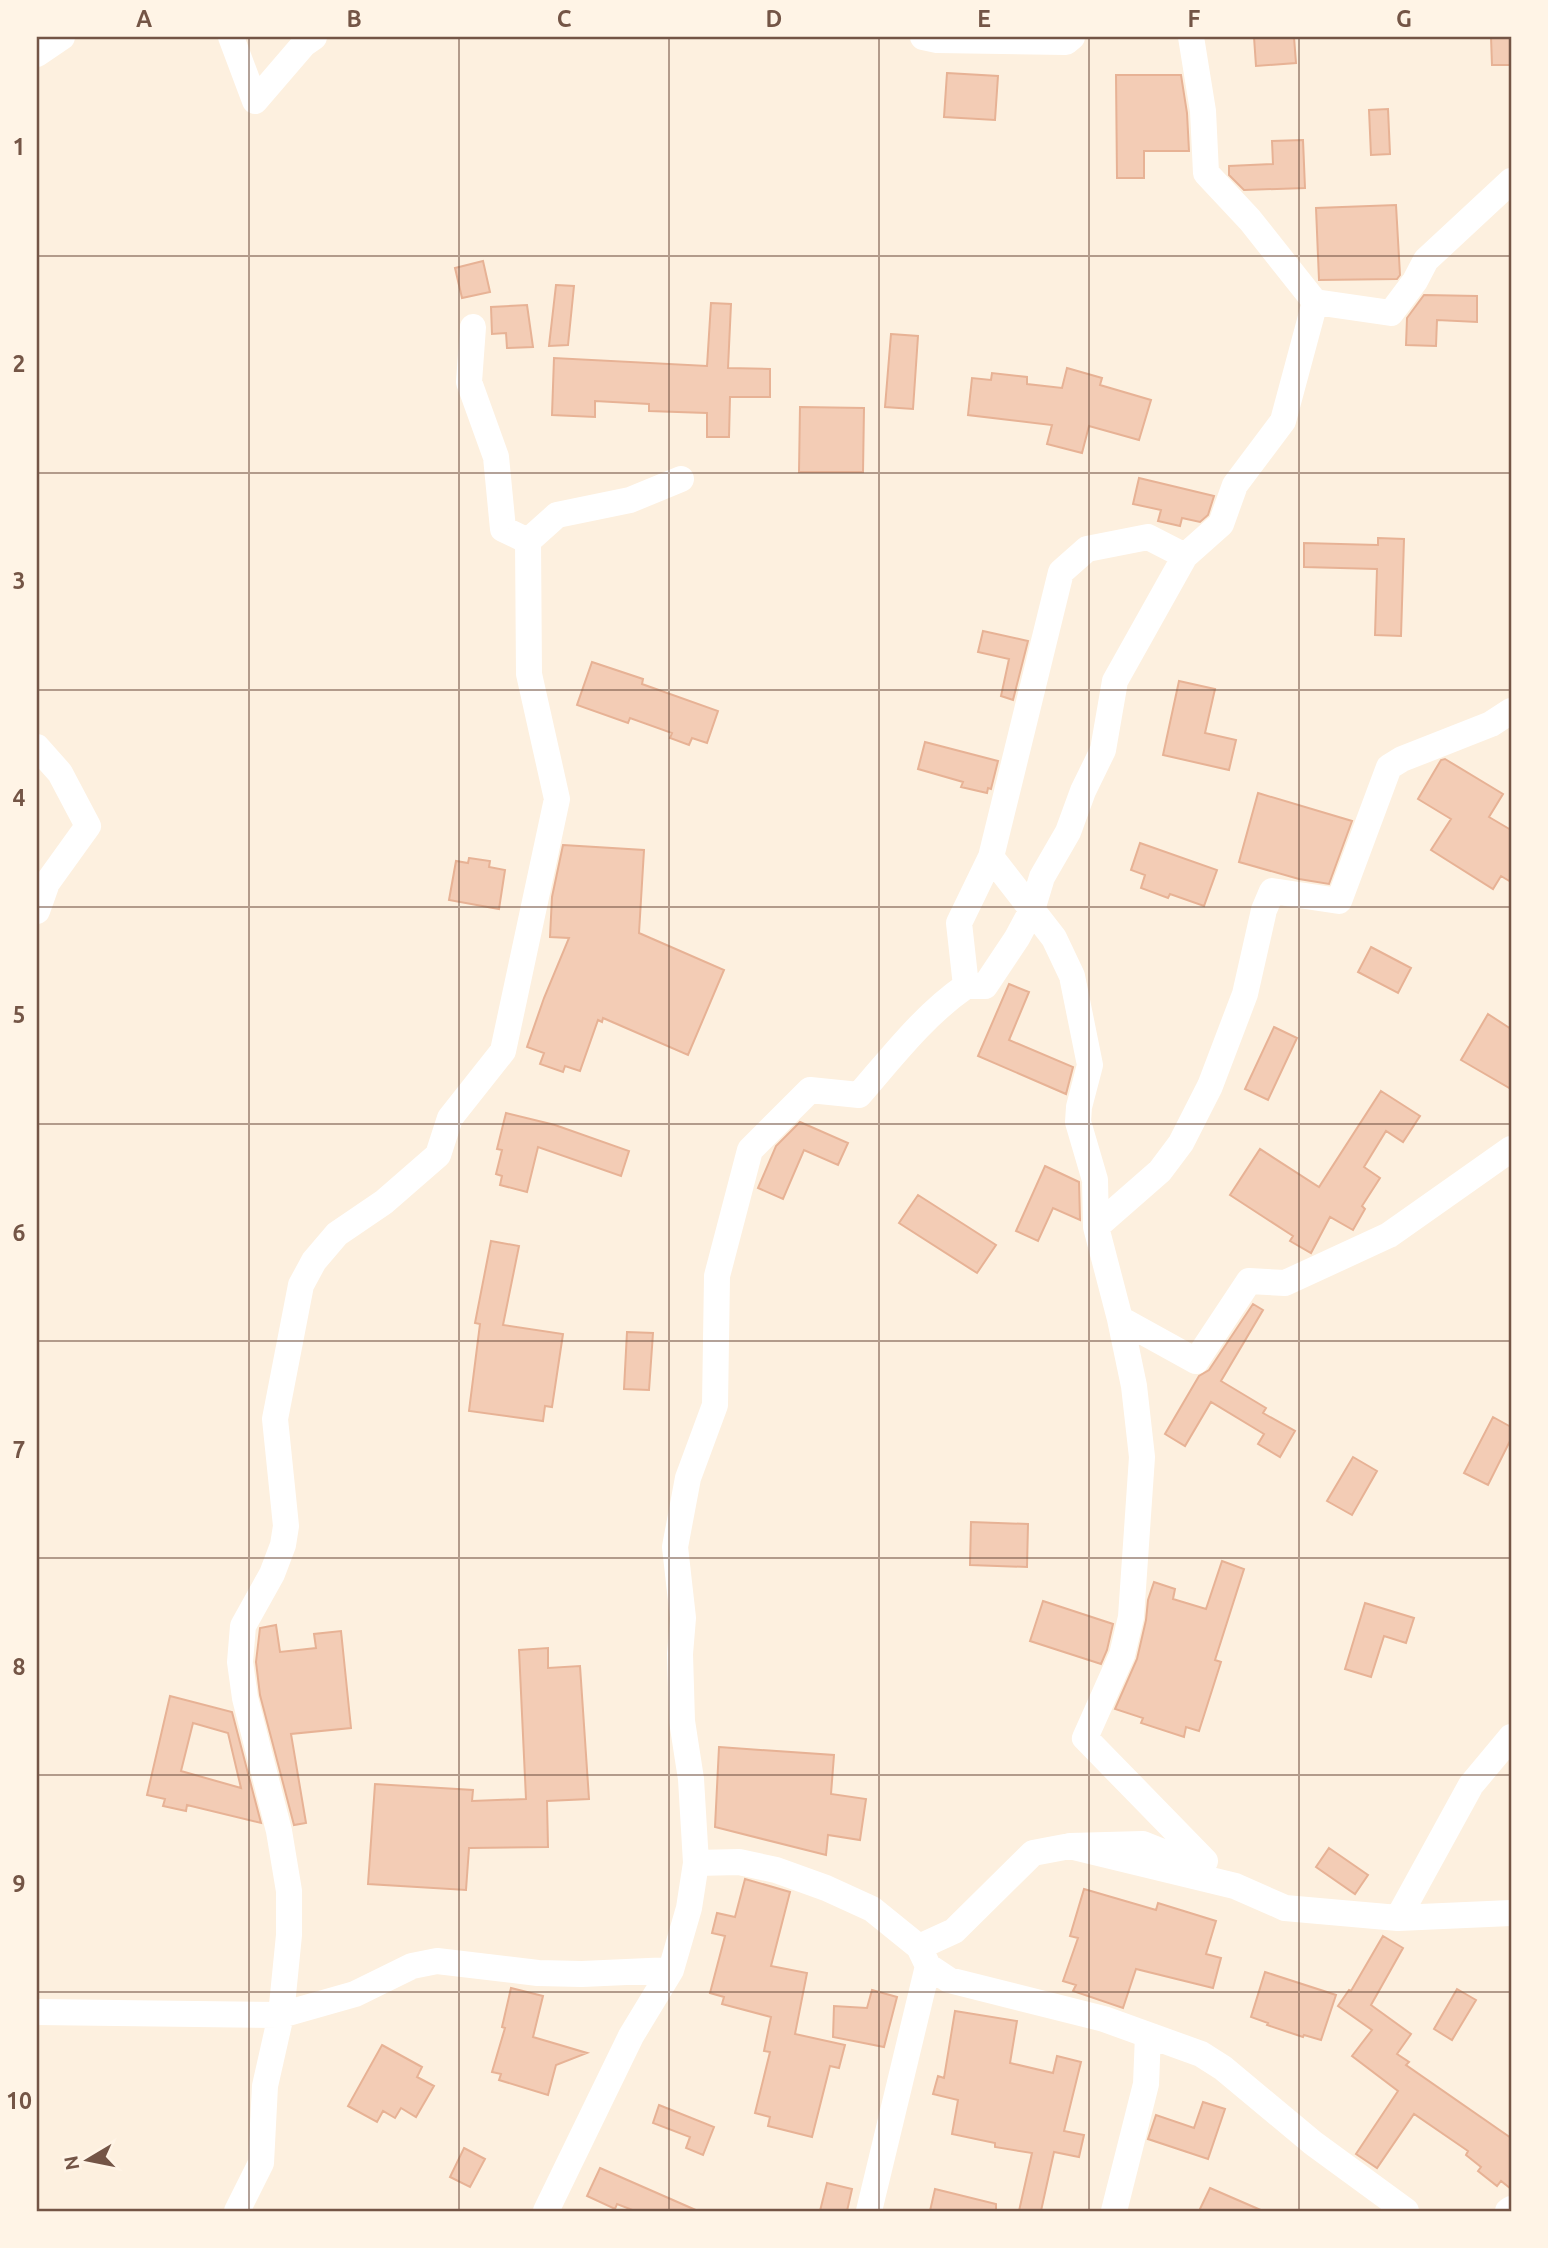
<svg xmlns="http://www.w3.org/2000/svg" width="1548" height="2248" viewBox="0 0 1548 2248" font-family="Ubuntu,sans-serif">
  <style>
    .building { fill: #f3ccb5; stroke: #e7b295; stroke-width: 2; fill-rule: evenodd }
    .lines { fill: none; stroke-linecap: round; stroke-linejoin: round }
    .street { stroke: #fff; stroke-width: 26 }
    .grid { fill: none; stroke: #745546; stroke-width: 2; stroke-opacity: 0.55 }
    .neatline { fill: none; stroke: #745546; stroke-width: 2.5 }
    .grid-label { font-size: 23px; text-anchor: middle; font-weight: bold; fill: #745546 }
  </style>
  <rect width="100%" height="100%" fill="#fdf0df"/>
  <!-- building -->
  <path class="building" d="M1254,37H1294L1296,63L1256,66Z
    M1491,37H1511V65H1492Z
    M947,73L998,76L995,120L944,117Z
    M1116,75H1181L1187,113L1189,151H1144V178H1117Z
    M1388,109L1390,154L1371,155L1369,110Z
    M1303,140L1305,188L1244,190L1229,175V166L1273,164L1272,141Z
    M1396,205L1400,275L1397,279L1319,280L1316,208Z
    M483,261L490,292L462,298L455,268Z
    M556,285L574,286L568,345L549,346Z
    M1424,295L1477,296V322L1437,320L1436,346L1406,345L1407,318Z
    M711,303L731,304L728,368L770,369V397H730L729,437H707V413L649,411V404L595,401V417L552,415L554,358L707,366Z
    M527,305L533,347L507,348L506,333L492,334L491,307Z
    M891,334L918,336L913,409L885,407Z
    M1067,368L1102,378L1100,385L1151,400L1139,440L1089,426L1082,453L1047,444L1052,425L968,415L972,378L991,380L992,373L1027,377V384L1062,388Z
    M800,407L864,408L863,472H799Z
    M1139,478L1214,496L1208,515L1200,522L1182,518L1180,526L1158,521L1161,510L1133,504Z
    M1378,538L1404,539L1401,636L1375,635L1377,569L1304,567V543L1378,545Z
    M983,631L1028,641L1013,700L1001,696L1009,659L978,652Z
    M592,662L643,679L642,684L718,711L707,743L692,738L689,745L670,738L672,733L630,718L628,723L577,705Z
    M1179,681L1215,689L1205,733L1236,740L1229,770L1163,755Z
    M925,742L998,761L991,789L988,788L987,793L961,787L963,782L918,769Z
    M1445,759L1503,794L1489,817L1511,830V882L1501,876L1493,889L1431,850L1451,819L1418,799L1441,760Z
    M1258,793L1352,821L1329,884L1299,879L1239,862Z
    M1140,843L1217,870L1204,906L1170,894L1168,898L1141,888L1145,875L1131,870Z
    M563,845L644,850L639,933L724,970L688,1055L603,1018L602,1022L598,1020L580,1071L565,1066L563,1072L540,1064L544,1053L527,1047L544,998L569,938L550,937L552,897Z
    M469,858L490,861L489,867L505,870L499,909L449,900L456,861L468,863Z
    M1371,947L1411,968L1398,993L1358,972Z
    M1009,984L1029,992L1009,1040L1073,1067L1066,1094L978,1056Z
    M1488,1014L1511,1029V1089L1461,1060Z
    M1274,1027L1297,1038L1268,1100L1245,1089Z
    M1381,1091L1420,1116L1403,1142L1386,1131L1364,1167L1380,1178L1362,1206L1365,1209L1353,1230L1330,1217L1311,1253L1290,1241L1293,1236L1230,1195L1260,1149L1319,1187Z
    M506,1113L555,1125L629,1151L621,1176L538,1147L527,1192L500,1185L502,1176L496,1174L502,1150L497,1149Z
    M800,1122L848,1143L838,1165L804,1150L783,1199L758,1188L776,1146Z
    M1045,1166L1079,1182L1080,1220L1053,1208L1038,1241L1016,1231Z
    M918,1195L996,1245L977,1273L899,1223Z
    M491,1241L519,1246L503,1325L563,1334L552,1407L545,1406L543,1421L469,1411L480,1324L475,1323Z
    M1253,1304L1263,1310L1221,1381L1266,1408L1263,1413L1295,1431L1280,1457L1258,1444L1264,1434L1211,1402L1185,1446L1165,1434L1199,1376L1209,1370Z
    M627,1332L653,1333L649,1390L624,1389Z
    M1493,1417L1511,1427V1439L1488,1485L1464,1473Z
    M1353,1457L1377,1471L1352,1515L1327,1501Z
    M971,1522L1028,1524L1027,1567L970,1565Z
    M1222,1561L1244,1569L1215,1660L1221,1662L1199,1731L1186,1727L1184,1737L1141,1723L1143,1718L1115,1709L1137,1659L1146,1620L1148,1600L1154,1582L1175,1589L1173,1599L1206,1609Z
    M1043,1601L1113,1624L1107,1650L1101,1664L1030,1641Z
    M1365,1603L1414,1618L1406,1643L1384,1636L1371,1677L1345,1669Z
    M276,1625L280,1652L316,1648L314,1634L341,1631L351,1728L291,1734L306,1823L294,1825L260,1695L256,1662L260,1628Z
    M548,1648V1668L580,1666L589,1799L547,1801L548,1847L469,1848L466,1890L368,1884L375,1784L473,1790L472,1801L526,1799L519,1650Z
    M170,1696L232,1712L261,1823L187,1805L186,1811L163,1806L165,1799L147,1795ZM193,1723L228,1733L241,1788L181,1771Z
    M719,1747L834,1755L831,1794L866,1799L860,1840L828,1835L826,1855L715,1827Z
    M1329,1848L1368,1875L1355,1894L1316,1867Z
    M745,1879L790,1892L771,1966L807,1973L795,2034L845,2045L839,2068L830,2066L812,2137L768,2126L770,2117L755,2113L770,2052L764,2051L771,2017L722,2004L724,1997L710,1993L725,1936L712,1933L717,1913L735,1917Z
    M1084,1889L1156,1910L1158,1903L1216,1921L1206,1954L1221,1958L1213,1988L1136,1969L1123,2008L1073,1991L1076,1985L1063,1981L1078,1938L1070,1936Z
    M1383,1936L1403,1948L1371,2005L1411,2034L1397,2054L1409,2062L1406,2065L1511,2138V2189L1501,2181L1497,2186L1478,2171L1481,2167L1466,2155L1468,2151L1414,2114L1377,2168L1356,2154L1398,2091L1352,2056L1372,2030L1338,2006L1349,1990L1351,1991Z
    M1265,1972L1336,1995L1321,2040L1304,2035L1303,2037L1267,2025L1268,2023L1251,2017Z
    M511,1988L543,1996L533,2037L587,2053L556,2065L548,2095L499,2080L501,2074L492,2072L505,2028L502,2027Z
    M1457,1989L1476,2000L1452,2040L1434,2029Z
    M872,1990L897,1997L884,2047L833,2037L834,2006L867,2008Z
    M955,2011L1017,2021L1010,2063L1053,2073L1057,2056L1081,2062L1064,2131L1084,2135L1079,2157L1054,2152L1041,2211H1019L1032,2153L995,2147V2143L952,2134L958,2100L933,2094L938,2076L944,2078Z
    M382,2045L422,2067L417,2077L434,2086L416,2117L401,2108L395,2118L383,2111L377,2122L348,2106Z
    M1203,2102L1225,2109L1208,2159L1148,2139L1156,2115L1194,2128Z
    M659,2105L714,2127L703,2155L686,2148L690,2137L653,2123Z
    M464,2148L485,2159L470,2187L450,2177Z
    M600,2168L698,2211H635L617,2204L615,2209L587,2196Z
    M827,2183L852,2189L847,2211H820Z
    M1210,2188L1263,2211H1199Z
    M935,2189L996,2204V2211H930Z"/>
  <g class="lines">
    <!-- street -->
    <path class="street" d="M231,37L255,101L304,44L314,37
      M923,37L937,40L1066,42L1072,37
      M1191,37L1203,111L1206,173L1250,220L1315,302L1391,313L1415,281L1426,260L1511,181
      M37,54L62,37
      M528,541L557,515L630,500L681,479
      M37,747L60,773L88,826L47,883L37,911
      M966,986H985L1017,938L1032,910L1042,877L1068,832L1083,791L1103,750L1115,681L1185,556L1221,524L1235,485L1283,421L1315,302
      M1096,1227L1160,1171L1181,1143L1210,1086L1245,994L1264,910L1272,891L1339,901L1389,767L1402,759L1491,724L1511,711
      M1120,1319L1196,1361L1249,1281L1285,1283L1389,1235L1511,1149
      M1070,1846L1143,1844L1173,1856L1205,1861L1085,1738L1122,1655L1131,1617L1142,1457L1134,1386L1120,1319L1096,1227L1095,1180L1078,1122L1079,1107L1090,1065L1072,976L1054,938L991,857L1061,572L1087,549L1148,537L1185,556
      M696,1863L739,1862L776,1870L826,1888L872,1909L919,1947L928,1966L949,1980L1104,2019L1201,2054L1223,2068L1313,2143L1406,2211
      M1398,1918L1471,1785L1511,1737
      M919,1947L954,1931L1033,1853L1070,1846L1235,1886L1285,1908L1398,1918L1511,1913
      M37,2012L281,2015L355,1994L412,1966L437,1961L538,1973L582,1974L671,1970
      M237,2211L261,2163L265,2086L281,2015L289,1935V1891L279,1831L245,1698L240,1662L243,1626L272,1574L283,1545L286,1526L275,1419L301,1285L314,1261L337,1234L384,1202L438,1155L450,1118L503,1051L557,799L529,674L528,541L503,529L496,457L469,382L473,327
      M546,2211L631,2036L671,1970L689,1908L696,1863L691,1779L682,1721L680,1654L683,1618L675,1547L688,1478L715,1405L717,1276L750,1150L810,1090L859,1095C892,1057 924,1015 966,986L959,923L991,857
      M869,2211L928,1966
      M1114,2211L1146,2084L1148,2035
      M1508,2211L1511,2209"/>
  </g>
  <!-- grid -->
  <path class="grid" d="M249,37V2211M459,37V2211M669,37V2211M879,37V2211M1089,37V2211M1299,37V2211M37,256H1511M37,473H1511M37,690H1511M37,907H1511M37,1124H1511M37,1341H1511M37,1558H1511M37,1775H1511M37,1992H1511"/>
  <!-- border -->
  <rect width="1548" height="2248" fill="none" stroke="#fff4e6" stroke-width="77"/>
  <!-- north arrow -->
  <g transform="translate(88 2160) rotate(260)" stroke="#fff4e6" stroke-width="5" paint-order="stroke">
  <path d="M0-5L12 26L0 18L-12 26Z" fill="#745546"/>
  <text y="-10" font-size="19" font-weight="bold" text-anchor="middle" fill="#745546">N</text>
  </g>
  <rect x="38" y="38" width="1472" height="2172" class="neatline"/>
  <g class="grid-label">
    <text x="144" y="27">A</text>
    <text x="354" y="27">B</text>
    <text x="564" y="27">C</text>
    <text x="774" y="27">D</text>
    <text x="984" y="27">E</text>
    <text x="1194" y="27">F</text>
    <text x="1404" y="27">G</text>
    <text x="19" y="155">1</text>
    <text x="19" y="372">2</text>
    <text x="19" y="589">3</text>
    <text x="19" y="806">4</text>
    <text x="19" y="1023">5</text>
    <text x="19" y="1241">6</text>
    <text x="19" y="1458">7</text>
    <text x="19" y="1675">8</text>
    <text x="19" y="1892">9</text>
    <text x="19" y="2109">10</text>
  </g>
</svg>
